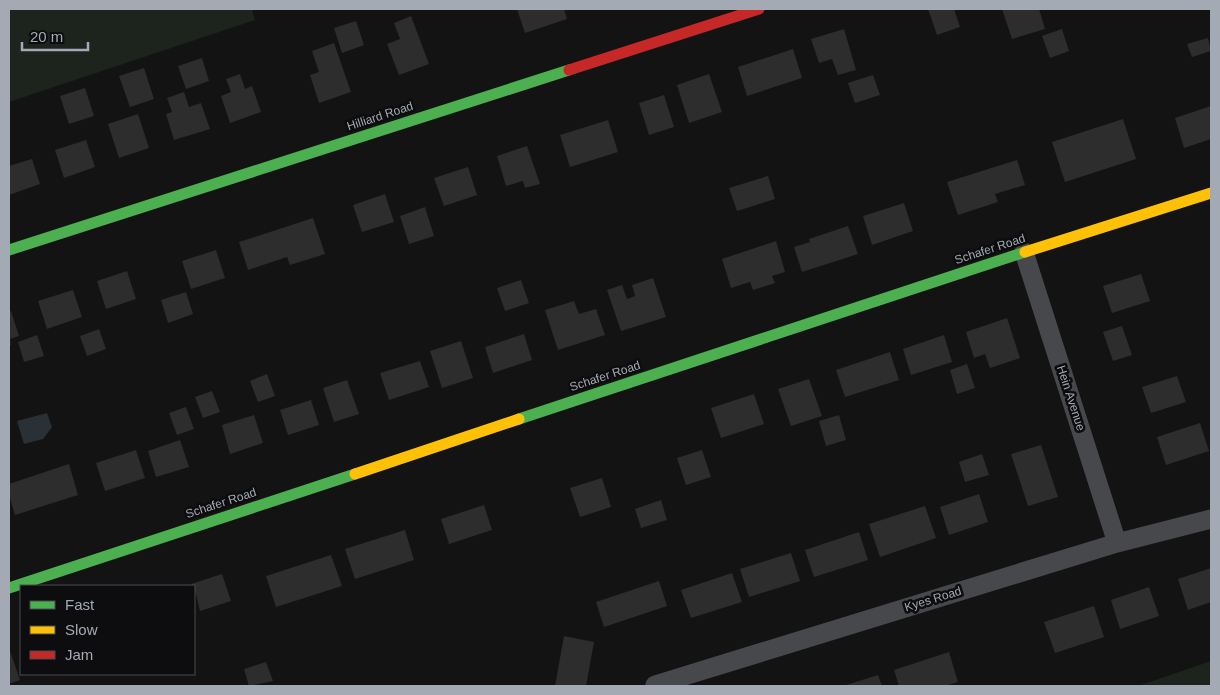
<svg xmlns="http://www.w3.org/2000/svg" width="1220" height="695" viewBox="0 0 1220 695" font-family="Arial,sans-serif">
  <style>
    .green { fill: #1d231d }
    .water { fill: #293036 }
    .building { fill: #2d2d2e }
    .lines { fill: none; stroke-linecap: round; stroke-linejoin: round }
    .street { stroke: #47484b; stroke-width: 19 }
    .fast { stroke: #4caf50; stroke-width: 11 }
    .slow { stroke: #ffc107; stroke-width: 11 }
    .jam { stroke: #c62828; stroke-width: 11 }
    .labels { text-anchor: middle; stroke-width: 5; stroke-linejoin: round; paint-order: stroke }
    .street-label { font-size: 12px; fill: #a4aab3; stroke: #0d0d0f }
  </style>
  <rect width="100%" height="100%" fill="#131313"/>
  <!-- green -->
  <path class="green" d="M9,9H252L255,20L9,102Z
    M1211,661V686H1138Z"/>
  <!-- water -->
  <path class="water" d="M47,413L52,427L43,439L24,444L17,421Z"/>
  <!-- building -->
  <path class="building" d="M517,9H564L567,19L525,33Z
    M928,9H954L960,27L937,35Z
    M1002,9H1039L1045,29L1012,39Z
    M411,16L429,64L399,75L387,44L400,39L394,23Z
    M356,21L364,45L342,53L334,28Z
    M844,29L856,70L838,75L832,59L819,63L811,39Z
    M1062,29L1069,51L1050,58L1042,36Z
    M1208,38L1211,51L1192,57L1187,44Z
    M334,43L351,92L319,103L310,75L319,72L312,51Z
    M793,49L802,78L747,96L738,67Z
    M202,58L209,81L186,89L178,66Z
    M144,68L154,99L130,107L119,76Z
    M240,74L245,89L252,86L261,112L230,123L221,96L231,92L226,79Z
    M709,74L722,112L689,123L677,85Z
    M873,75L880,95L855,103L848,83Z
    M85,88L94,116L69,124L60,96Z
    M184,92L189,107L201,103L210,129L174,140L166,114L172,112L167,98Z
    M664,95L674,127L649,135L639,103Z
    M1211,106V139L1184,148L1175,118Z
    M138,114L149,148L119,158L108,124Z
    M1123,119L1136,159L1065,182L1052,142Z
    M608,120L618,152L570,167L560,135Z
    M86,140L95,167L64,178L55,150Z
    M527,146L540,184L525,188L523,181L506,186L497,156Z
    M32,159L40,184L9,195V166Z
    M1017,160L1025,185L995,194L998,202L958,215L947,182Z
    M468,167L477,195L444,206L434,178Z
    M768,176L775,199L737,211L729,188Z
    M385,194L394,222L362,232L353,205Z
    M904,203L913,231L872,245L863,216Z
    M425,207L434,236L409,244L400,216Z
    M313,218L325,254L290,265L287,257L248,270L239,242Z
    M848,226L858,254L802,272L794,247L810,242L809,239Z
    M776,241L785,272L772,276L775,283L753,290L750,282L731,288L722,259Z
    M216,250L225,278L191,289L182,261Z
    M127,271L136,299L106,309L97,281Z
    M1141,274L1150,301L1112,313L1103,286Z
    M653,278L666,317L621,331L607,290L622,285L627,299L635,296L632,285Z
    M521,280L529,303L505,311L497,288Z
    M73,290L82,317L47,329L38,301Z
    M186,292L193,314L168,323L161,300Z
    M574,301L579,314L596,309L605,335L558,350L545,310Z
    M11,311L19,336L10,339L11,345L9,346V312Z
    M1007,318L1020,358L990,368L985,354L974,358L966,332Z
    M1122,326L1132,355L1113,361L1103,332Z
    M99,329L106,349L87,356L80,336Z
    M524,334L532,360L493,373L485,347Z
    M37,335L44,356L24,362L18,342Z
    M944,335L952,362L911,375L903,349Z
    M461,341L473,378L442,388L430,351Z
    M890,352L899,380L845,397L836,370Z
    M420,361L429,387L389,400L380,373Z
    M967,364L975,388L957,394L950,370Z
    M267,374L275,396L258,402L250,381Z
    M1177,376L1186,402L1151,413L1142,387Z
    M809,379L822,416L791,426L778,389Z
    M347,380L359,414L334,422L323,388Z
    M212,391L220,412L203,418L195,397Z
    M754,394L764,424L721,438L711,408Z
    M311,400L319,425L288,435L280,410Z
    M186,407L194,429L177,435L169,413Z
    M254,415L263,443L230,454L222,425Z
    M839,415L846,440L826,446L819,421Z
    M1200,423L1209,451L1166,465L1157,437Z
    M180,440L189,467L156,477L148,451Z
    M1041,445L1058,497L1028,506L1011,454Z
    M136,450L145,478L105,491L96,463Z
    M702,450L711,477L686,485L677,458Z
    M982,454L989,475L965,482L959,462Z
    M69,464L78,495L15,515L9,495V484Z
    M602,478L611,507L580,517L570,488Z
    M979,494L988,522L949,535L940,507Z
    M661,500L667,520L641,528L635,509Z
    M484,505L492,530L449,544L441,519Z
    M925,506L936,538L880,557L869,524Z
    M405,530L414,560L355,579L345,549Z
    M859,532L868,560L814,577L805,550Z
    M791,553L800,581L749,597L740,569Z
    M331,555L342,586L276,607L266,576Z
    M1211,568V602L1188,610L1178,579Z
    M732,573L742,602L691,618L681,590Z
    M222,574L231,601L200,611L194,586L191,584Z
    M659,581L667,606L604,627L596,602Z
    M1149,587L1159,616L1120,629L1111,600Z
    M1094,606L1104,637L1055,653L1044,622Z
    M564,636L594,642L586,686H555Z
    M9,648L20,680L9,684Z
    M949,652L958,682L945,686H899L894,670Z
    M266,662L273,681L249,686L244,669Z
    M878,675L882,686H843Z"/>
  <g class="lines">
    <!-- street -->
    <path class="street" d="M1024,252L1117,543
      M655,685L1117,543L1211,519"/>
    <!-- fast -->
    <path class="fast" d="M9,250L569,70
      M519,419L1025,252
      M9,588L355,474"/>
    <!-- slow -->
    <path class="slow" d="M1025,252L1211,193
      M355,474L519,419"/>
    <!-- jam -->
    <path class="jam" d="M569,70L759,9"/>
  </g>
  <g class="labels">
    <!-- street labels -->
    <g class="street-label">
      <text transform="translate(380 116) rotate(-18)" y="4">Hilliard Road</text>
      <text transform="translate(990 249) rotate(-18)" y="4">Schafer Road</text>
      <text transform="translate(605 376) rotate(-18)" y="4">Schafer Road</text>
      <text transform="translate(1071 398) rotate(72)" y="4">Hein Avenue</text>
      <text transform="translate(221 503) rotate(-18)" y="4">Schafer Road</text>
      <text transform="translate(933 599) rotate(-17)" y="4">Kyes Road</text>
    </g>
  </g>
  <!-- border -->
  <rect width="1220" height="695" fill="none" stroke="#a4aab3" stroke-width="20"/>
  <!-- legend -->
  <rect x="20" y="585" width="175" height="90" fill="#0d0d0f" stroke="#494c51"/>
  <rect x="30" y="601" width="25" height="8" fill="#4caf50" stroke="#494c51"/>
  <text x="65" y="610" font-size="15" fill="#a4aab3">Fast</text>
  <rect x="30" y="626" width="25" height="8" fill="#ffc107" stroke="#494c51"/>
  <text x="65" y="635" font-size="15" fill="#a4aab3">Slow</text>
  <rect x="30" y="651" width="25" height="8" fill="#c62828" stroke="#494c51"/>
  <text x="65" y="660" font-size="15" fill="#a4aab3">Jam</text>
  <!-- scale -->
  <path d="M22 42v8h66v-8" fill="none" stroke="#a4aab3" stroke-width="2.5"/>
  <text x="30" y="42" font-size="15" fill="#a4aab3" stroke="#0d0d0f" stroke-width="4" paint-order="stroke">20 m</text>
</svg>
